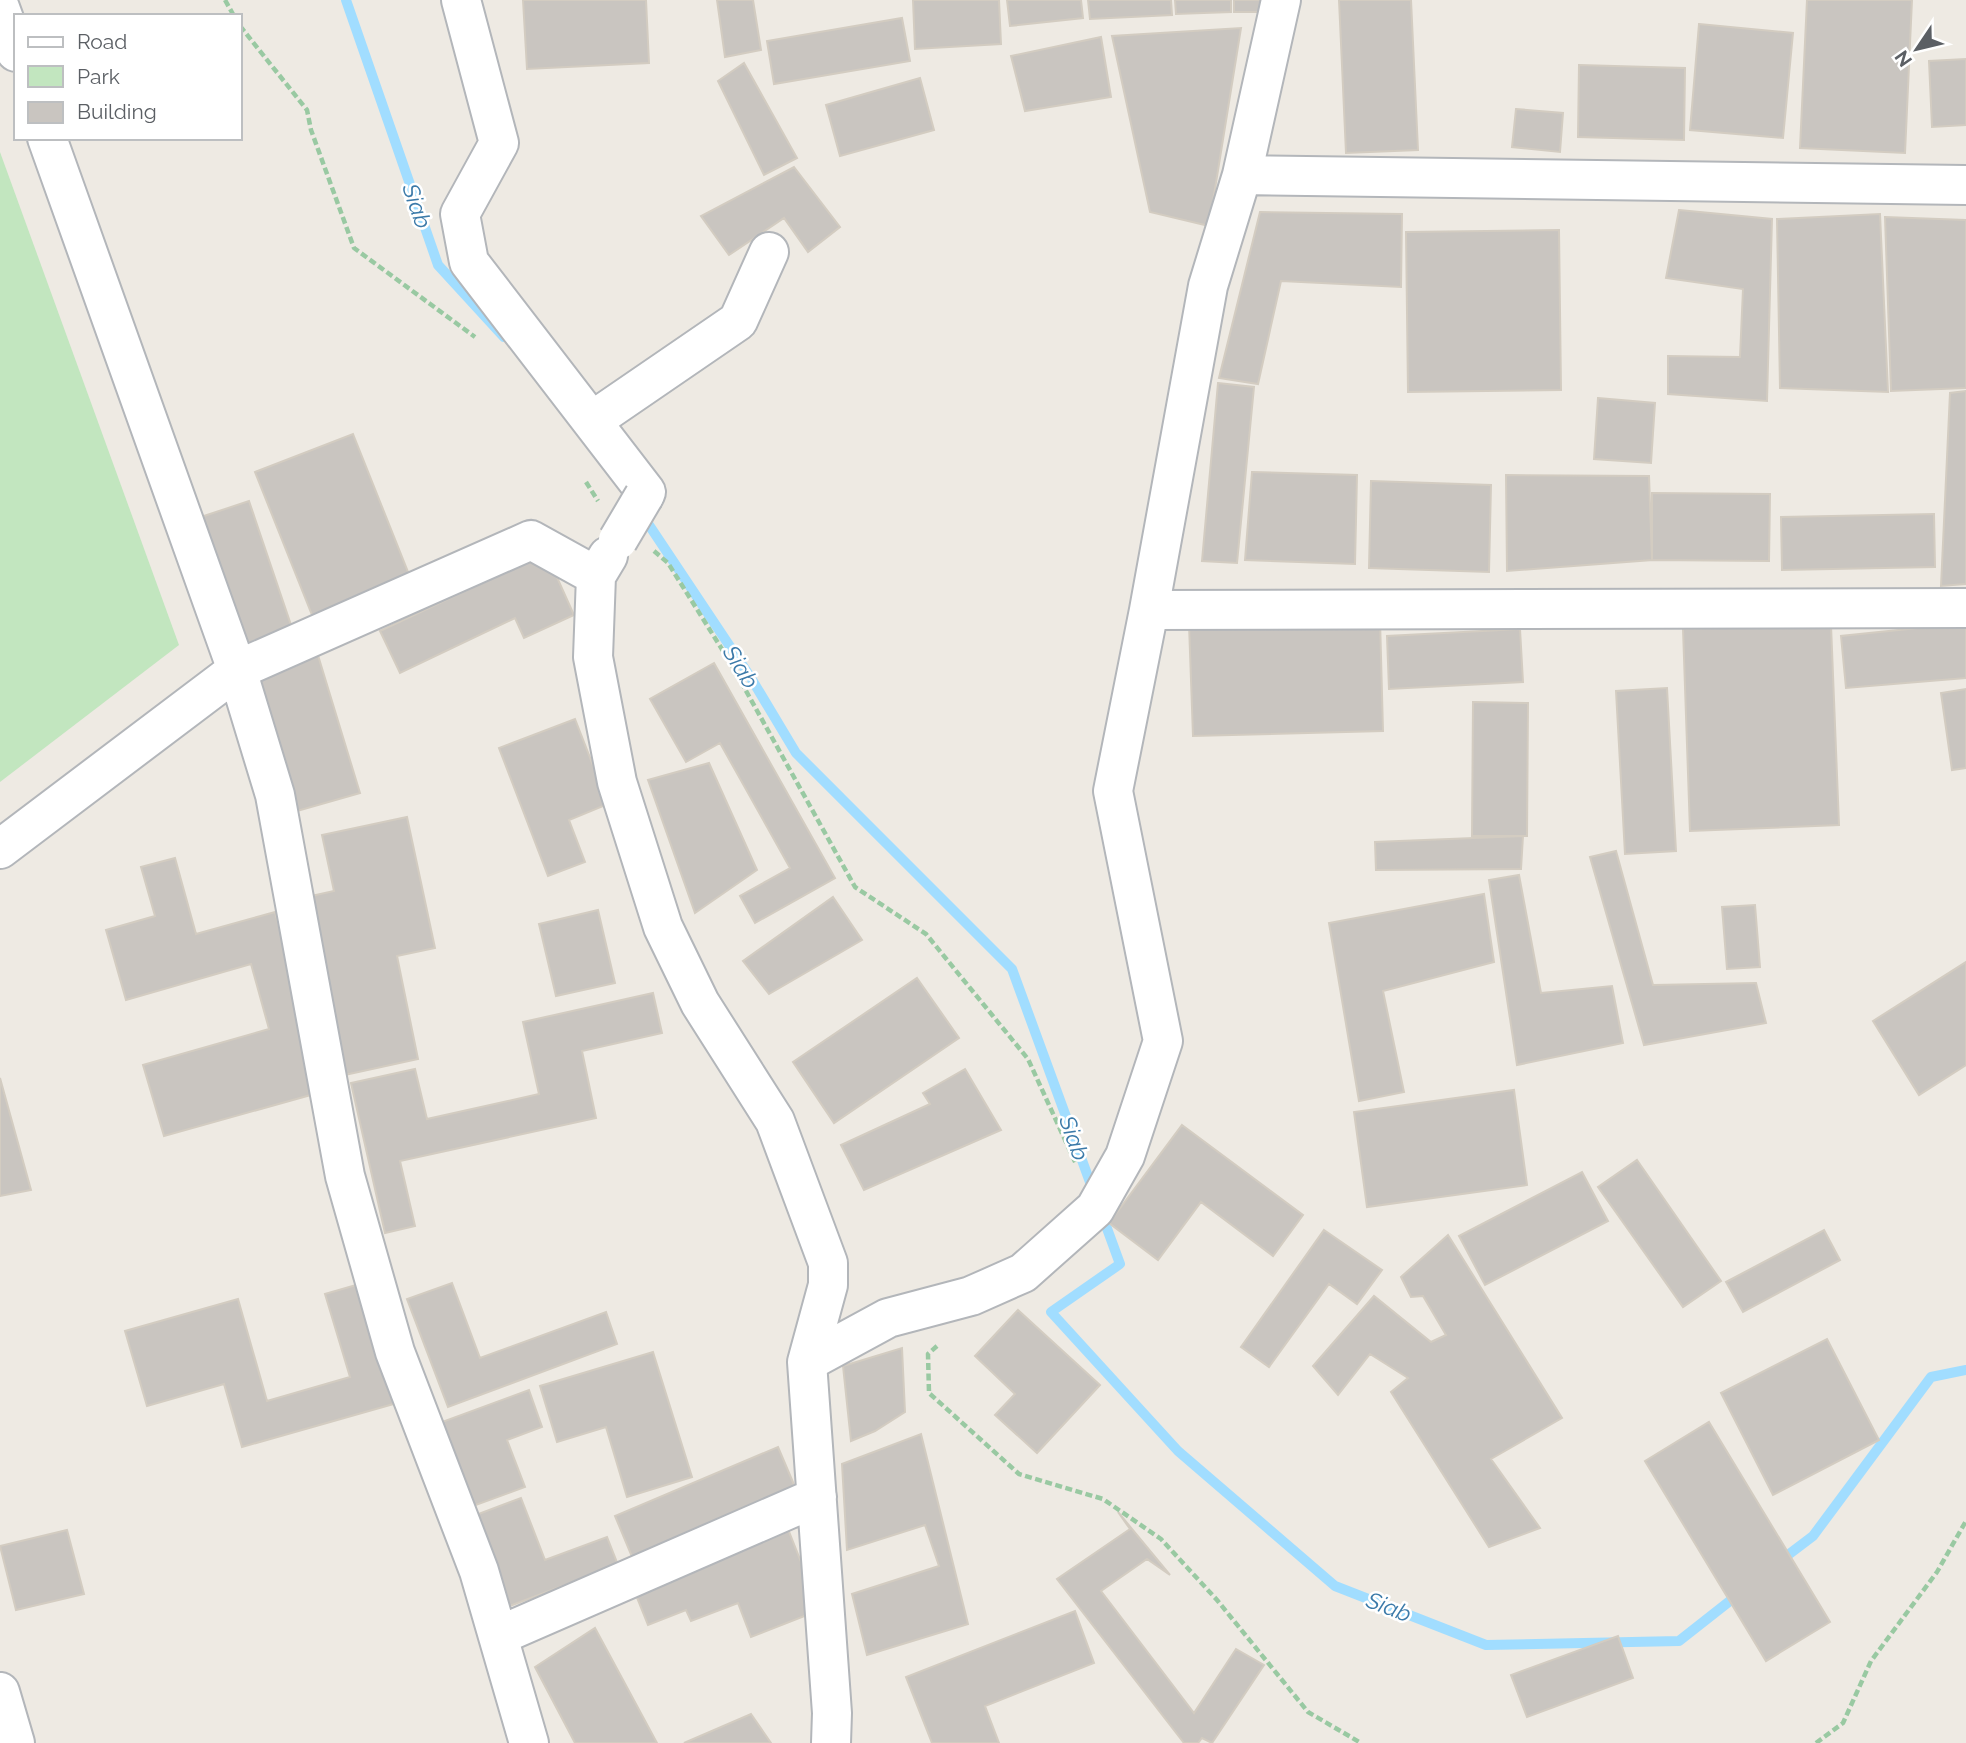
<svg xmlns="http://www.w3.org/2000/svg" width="1966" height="1743" viewBox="0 0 1966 1743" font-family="Raleway,sans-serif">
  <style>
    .green { fill: #c2e6bf }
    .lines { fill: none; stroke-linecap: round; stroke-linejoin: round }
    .stream { stroke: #a1ddff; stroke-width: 10 }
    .building { fill: #c9c5c0; stroke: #d3ccc1; stroke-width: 2 }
    .minor-casing { stroke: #b3b6ba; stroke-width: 42 }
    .path { stroke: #99c9a2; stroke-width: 4.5; stroke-dasharray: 7 3.5; stroke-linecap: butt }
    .minor { stroke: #fff; stroke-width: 38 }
    .minor-bridge-casing { stroke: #b3b6ba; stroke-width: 42; stroke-linecap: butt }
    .minor-bridge { stroke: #fff; stroke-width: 38 }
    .labels { text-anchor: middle; stroke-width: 5; stroke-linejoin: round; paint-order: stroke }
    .water-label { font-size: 23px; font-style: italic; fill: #3b7aa9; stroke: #fff }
  </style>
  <rect width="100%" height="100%" fill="#eeeae3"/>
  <!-- green -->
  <path class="green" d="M0,152L179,645L0,782Z"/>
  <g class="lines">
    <!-- stream -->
    <path class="stream" d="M346,0L438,265L504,337
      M641,513L751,678L796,753L1012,969L1094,1193
      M1101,1212L1120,1264L1051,1312L1178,1451L1335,1586L1486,1645L1679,1641L1740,1593
      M1780,1561L1813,1536L1931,1377L1966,1370"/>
  </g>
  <!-- building -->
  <path class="building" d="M523,0H646L649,63L527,69Z
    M717,0H753L761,50L725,57Z
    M913,0H999L1001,44L915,49Z
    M1007,0H1081L1083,18L1010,26Z
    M1088,0H1171L1172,15L1090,19Z
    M1175,0H1231V12L1176,14Z
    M1234,0H1273V12H1234Z
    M1339,0H1411L1418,150L1346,153Z
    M1807,0H1912L1905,153L1800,148Z
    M902,18L910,61L774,84L767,41Z
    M1699,24L1793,33L1783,138L1690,130Z
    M1241,28L1209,226L1150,212L1112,36Z
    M1101,37L1111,97L1025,111L1011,56Z
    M1966,59V125L1932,127L1929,61Z
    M744,63L797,158L764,175L718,81Z
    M1579,65L1685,68L1684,140L1578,137Z
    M920,78L934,130L840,156L826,105Z
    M1516,109L1563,113L1560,152L1512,147Z
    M794,167L840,227L808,252L784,218L729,255L701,216Z
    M1679,210L1772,219L1767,401L1668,394V356L1740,357L1743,289L1666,278Z
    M1260,212L1402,214L1401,287L1281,281L1258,384L1219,378Z
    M1880,214L1888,392L1780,388L1777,219Z
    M1885,217L1966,220V388L1891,391Z
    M1559,230L1561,390L1408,392L1406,232Z
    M1218,383L1254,387L1237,563L1202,561Z
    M1966,391V584L1941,586L1950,393Z
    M1598,398L1655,403L1651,463L1594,459Z
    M353,434L410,577L312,615L255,472Z
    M1252,472L1357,475L1355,564L1245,560Z
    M1506,475L1649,476L1652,560L1507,571Z
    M1371,481L1491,485L1489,572L1369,568Z
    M1652,493L1770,494L1769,561L1652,560Z
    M249,501L293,631L238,650L195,519Z
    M1934,514L1935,567L1782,570L1781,517Z
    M546,553L574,615L524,638L515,618L400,673L380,631Z
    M1380,619L1383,731L1193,736L1189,624Z
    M1966,623V678L1846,688L1841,636Z
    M1831,625L1839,825L1690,831L1683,629Z
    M1520,629L1523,682L1389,689L1387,636Z
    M317,652L360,793L297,811L254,671Z
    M714,663L835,878L755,923L740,896L790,868L720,743L686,762L650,699Z
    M1667,688L1676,851L1625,854L1616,691Z
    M1966,689V768L1952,770L1941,693Z
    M1473,702L1528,703L1527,836H1472Z
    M575,719L608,804L569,820L585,862L548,876L499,748Z
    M709,763L757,870L695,913L648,780Z
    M407,817L435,948L397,956L418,1059L340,1076L302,898L334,891L322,835Z
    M1523,836L1521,869L1376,870L1375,842Z
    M1616,851L1653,985L1756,983L1766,1023L1644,1045L1590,857Z
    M175,858L196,934L275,912L325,1091L164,1136L143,1065L269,1029L251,964L126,1000L106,930L155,916L141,867Z
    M1519,875L1541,993L1612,986L1623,1043L1517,1065L1489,880Z
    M1484,894L1494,962L1383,991L1404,1092L1359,1101L1329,923Z
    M833,897L862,940L769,994L743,961Z
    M1755,905L1760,967L1727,969L1722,907Z
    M598,910L615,983L556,996L539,924Z
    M1966,962V1065L1919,1095L1873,1021Z
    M917,978L959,1038L834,1123L793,1062Z
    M653,993L662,1033L582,1051L596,1118L400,1161L415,1226L385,1233L351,1083L415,1069L427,1119L539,1094L523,1022Z
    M965,1069L1001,1130L864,1190L841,1145L930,1104L923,1093Z
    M0,1078L31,1190L0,1196Z
    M1514,1090L1527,1185L1367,1207L1354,1112Z
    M1182,1125L1303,1215L1273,1256L1201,1202L1158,1260L1109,1223Z
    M1637,1160L1721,1281L1683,1307L1598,1187Z
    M1582,1172L1608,1221L1485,1285L1459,1236Z
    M1324,1230L1382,1270L1357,1304L1329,1284L1269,1367L1241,1347Z
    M1824,1230L1840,1260L1743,1312L1726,1282Z
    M1448,1235L1562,1418L1491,1459L1540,1528L1489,1547L1391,1392L1408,1378L1370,1354L1338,1395L1313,1366L1374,1296L1431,1342L1446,1335L1423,1296L1411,1297L1401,1277Z
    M363,1283L397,1403L242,1447L224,1384L147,1406L125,1331L238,1299L267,1401L350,1377L325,1294Z
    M452,1283L480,1358L606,1312L617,1344L448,1407L407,1299Z
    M1018,1310L1100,1385L1037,1453L995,1415L1015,1394L975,1356Z
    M1827,1339L1879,1440L1773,1495L1721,1393Z
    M902,1348L905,1412L875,1431L851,1441L843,1366Z
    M653,1352L692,1477L627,1497L606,1427L557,1442L540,1386Z
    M529,1390L542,1427L507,1440L525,1487L473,1506L442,1422Z
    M1709,1422L1830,1622L1766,1661L1645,1461Z
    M921,1434L968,1624L867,1655L852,1594L939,1566L925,1525L847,1550L842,1464Z
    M778,1447L798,1494L635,1564L615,1516Z
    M521,1498L545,1560L607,1537L618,1565L507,1607L473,1516Z
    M1118,1512L1170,1575L1147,1559L1101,1591L1194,1713L1236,1649L1264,1665L1212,1743L1202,1738L1198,1743H1184L1057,1579L1130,1529Z
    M788,1529L820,1610L751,1637L738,1603L691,1621L686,1610L648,1625L634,1590Z
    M67,1530L84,1594L16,1610L0,1546Z
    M1075,1611L1094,1663L985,1706L999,1743H932L906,1677Z
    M595,1628L657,1743H575L535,1667Z
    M1618,1636L1633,1678L1527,1717L1511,1675Z
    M751,1714L771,1743H684Z"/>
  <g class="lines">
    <!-- minor casing -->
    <g class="minor-casing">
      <path id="minor" d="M461,0L499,143L460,214L469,262L646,492L644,496
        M1281,0L1242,175L1208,286L1149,610L1966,608
        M0,8L16,52
        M1242,175L1966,185
        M592,421L738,321L769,252
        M608,556L596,576L593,657L617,782L663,927L700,1003L775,1121L828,1263V1285L807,1362L832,1713L831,1743
        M0,849L237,670L47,138
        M807,1362L888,1318L971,1296L1023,1273L1095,1209L1125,1156L1163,1041L1113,791L1149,610
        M498,1636L817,1497
        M0,1692L15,1743
        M529,1743L479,1571L395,1352L345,1176L275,795L237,670L531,540L596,576"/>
    </g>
    <!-- path -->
    <path class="path" d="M225,0L234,16
      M240,26L307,110L311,130L354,248L475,337
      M586,482L598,501
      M654,551L668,563L730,662L855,887L926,934L1028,1059L1076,1164
      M937,1346L928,1354L929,1393L1019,1474L1103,1499L1161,1539L1217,1600L1308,1712L1361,1743
      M1816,1743L1843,1723L1871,1661L1937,1572L1966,1521"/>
    <!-- minor -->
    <use href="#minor" class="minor"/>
    <!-- minor-bridge casing -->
    <g class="minor-bridge-casing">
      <path id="minor-bridge" d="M618,540L644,496"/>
    </g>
    <!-- minor-bridge -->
    <use href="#minor-bridge" class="minor-bridge"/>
  </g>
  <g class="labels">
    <!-- water labels -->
    <g class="water-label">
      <text transform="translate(417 206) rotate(71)" y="8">Siab</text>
      <text transform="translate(741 667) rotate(58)" y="8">Siab</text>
      <text transform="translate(1074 1138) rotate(70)" y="8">Siab</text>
      <text transform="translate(1389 1607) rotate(21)" y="8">Siab</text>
    </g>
  </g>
  <!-- legend -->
  <rect x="14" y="14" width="228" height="126" fill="#ffffff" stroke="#bdbfc1" stroke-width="2"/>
  <rect x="28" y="37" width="35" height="10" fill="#ffffff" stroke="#bdbfc1" stroke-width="2"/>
  <text x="77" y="49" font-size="21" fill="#5b5f64">Road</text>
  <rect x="28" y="66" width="35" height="21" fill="#c2e6bf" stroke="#bdbfc1" stroke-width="2"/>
  <text x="77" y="84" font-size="21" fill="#5b5f64">Park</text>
  <rect x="28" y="102" width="35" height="21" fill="#c9c5c0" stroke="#bdbfc1" stroke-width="2"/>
  <text x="77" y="119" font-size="21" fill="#5b5f64">Building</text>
  <!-- north arrow -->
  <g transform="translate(1917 49) rotate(235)" stroke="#ffffff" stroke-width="5" paint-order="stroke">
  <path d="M0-5L12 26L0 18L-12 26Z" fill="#5b5f64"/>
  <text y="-10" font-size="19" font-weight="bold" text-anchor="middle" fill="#5b5f64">N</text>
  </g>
</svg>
